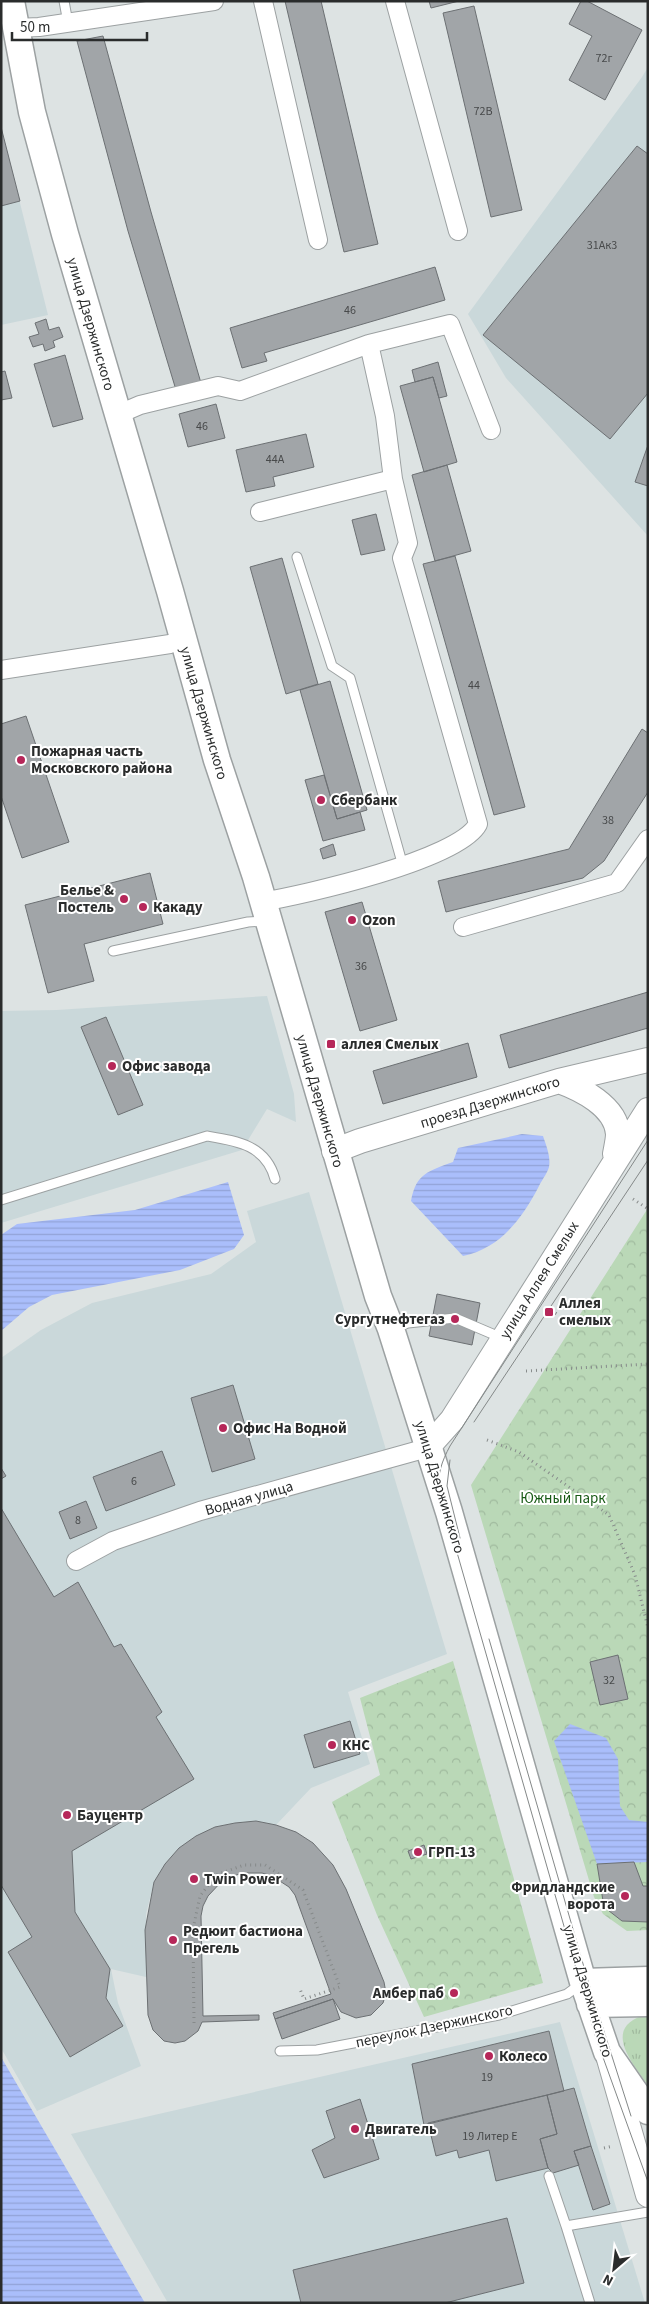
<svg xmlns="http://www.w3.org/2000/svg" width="649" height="2304" viewBox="0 0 649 2304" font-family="'Source Sans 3',sans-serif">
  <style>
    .built { fill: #cad8da }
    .grass { fill: url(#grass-tufts) }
    .forest { fill: url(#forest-crowns) }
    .water { fill: url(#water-rules) }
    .building { fill: #a1a5a8; stroke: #6c7073 }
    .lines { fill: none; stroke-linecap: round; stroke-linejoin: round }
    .service-casing { stroke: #9ca1a2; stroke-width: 11 }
    .minor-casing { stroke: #9ca1a2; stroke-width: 20 }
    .secondary-casing { stroke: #9ca1a2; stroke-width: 26 }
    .primary-casing { stroke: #9ca1a2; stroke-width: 29 }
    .path { stroke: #868a8a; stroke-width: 3; stroke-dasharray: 1 4; stroke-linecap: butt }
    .service { stroke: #fff; stroke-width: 9 }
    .minor { stroke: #fff; stroke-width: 18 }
    .secondary { stroke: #fff; stroke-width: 24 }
    .primary { stroke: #fff; stroke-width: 26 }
    .tram { stroke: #848888; stroke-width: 1 }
    .poi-dot { fill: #b62759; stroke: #fff; stroke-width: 2 }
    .labels { text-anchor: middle; stroke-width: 4; stroke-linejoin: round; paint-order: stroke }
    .number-label { font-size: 12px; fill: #484a4b }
    .street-label { font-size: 15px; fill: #2a2c2c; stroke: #fff }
    .poi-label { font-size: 15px; font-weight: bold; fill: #2a2c2c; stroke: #fff; text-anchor: start }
    .park-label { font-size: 15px; fill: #185a16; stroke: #fff }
  </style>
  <defs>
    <pattern id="grass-tufts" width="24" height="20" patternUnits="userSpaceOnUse" patternTransform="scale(1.25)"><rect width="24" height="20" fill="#bad8b7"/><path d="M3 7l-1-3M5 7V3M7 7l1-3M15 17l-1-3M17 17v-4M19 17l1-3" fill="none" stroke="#a0ba9e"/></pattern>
    <pattern id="forest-crowns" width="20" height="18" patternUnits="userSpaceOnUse" patternTransform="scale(1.25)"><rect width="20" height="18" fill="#bad8b7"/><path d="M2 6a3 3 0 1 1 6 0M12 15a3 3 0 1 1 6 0" fill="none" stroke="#a0ba9e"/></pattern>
    <pattern id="water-rules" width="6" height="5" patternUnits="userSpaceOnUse" patternTransform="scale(1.25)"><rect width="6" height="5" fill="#aabefb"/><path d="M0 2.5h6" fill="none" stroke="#92a3d7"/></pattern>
  </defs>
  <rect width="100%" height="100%" fill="#dde3e3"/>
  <!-- built -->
  <path class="built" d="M648,67V536L506,378L468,314L642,77Z
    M1,127L48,315L1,325Z
    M267,996L294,1094L296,1122L267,1109L242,1150L1,1223V1011L57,1010Z
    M309,1192L447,1654L348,1692L370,1764L311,1788L276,1825L255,1821L235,1823L215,1827L196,1836L179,1848L165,1864L154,1882L146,1914V1977L111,1969L118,2003L141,2066L37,2111L1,2048V1358L41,1330L92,1303L211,1274L256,1242L247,1211Z
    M560,2022L645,2303H168L71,2134Z"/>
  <!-- grass -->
  <path class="grass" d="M648,2014V2085C629,2059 602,2026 648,2014Z"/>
  <!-- forest -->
  <path class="forest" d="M648,1208V1930L627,1931L603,1914L594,1897L471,1485Z
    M453,1661L543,1983L424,2017L377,1915L332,1802L380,1775L360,1698Z"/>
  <!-- water -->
  <path class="water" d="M522,1134L543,1136C546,1145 551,1157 549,1167C547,1174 541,1181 538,1188C521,1220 500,1248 463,1256L411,1201C416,1173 429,1171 453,1162L458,1148Z
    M228,1182L244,1235L234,1249L180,1270L52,1295L29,1307L1,1331V1235L17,1224L135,1210Z
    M570,1724L606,1738L618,1759L620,1806L629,1820L648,1822V1862L597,1864L554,1741Z
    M1,2057L145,2303H1Z"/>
  <!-- building -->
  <path class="building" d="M285,1H321L378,244L344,252Z
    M429,1H459L431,8Z
    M581,1H587L642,30L605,100L569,80L592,36L569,24Z
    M474,6L522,210L491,217L443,13Z
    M103,36L151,212L201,383L176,390L128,231L77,41Z
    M1,127L20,201L1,206Z
    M637,146L648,154V393L610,439L483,335Z
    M435,267L445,300L264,353L267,361L242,368L230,328Z
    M46,319L49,330L59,327L63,337L53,341L55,347L45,351L43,344L33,347L29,337L39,334L35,323Z
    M65,355L83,419L53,427L34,364Z
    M438,362L447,396L439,398L433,377L415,382L412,370Z
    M5,371L12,398L1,400V372Z
    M433,377L457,462L424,472L400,386Z
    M216,404L225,438L188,447L179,414Z
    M306,434L314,467L273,477L275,486L246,492L236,450Z
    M648,445V486L635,482Z
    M447,465L471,551L435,561L412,475Z
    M376,514L385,550L361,555L352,520Z
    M455,556L525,807L494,815L423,564Z
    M282,558L318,684L286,694L250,567Z
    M330,681L367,810L337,819L300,690Z
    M26,716L69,842L22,858L1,796V724Z
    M642,729L648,733V792L604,861L583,878L446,912L438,881L569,849Z
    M324,775L337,819L360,812L365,830L323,841L305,780Z
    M333,844L336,855L323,859L320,849Z
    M150,873L163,924L84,944L94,981L48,993L25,905Z
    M362,902L397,1020L360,1031L325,912Z
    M648,992V1028L509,1068L500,1035Z
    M106,1017L143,1105L118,1115L81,1027Z
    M468,1043L477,1077L383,1104L373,1071Z
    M437,1294L480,1303L472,1345L429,1336Z
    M233,1385L255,1459L212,1472L191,1398Z
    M162,1451L175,1485L106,1511L93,1477Z
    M1,1468L6,1476L1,1479Z
    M86,1501L97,1528L70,1539L59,1512Z
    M1,1508L54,1597L78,1582L114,1647L121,1644L162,1712L156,1717L194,1779L72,1851L75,1912L110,1969L106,1998L123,2026L70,2057L8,1952L32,1937L1,1885Z
    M618,1655L628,1699L600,1705L590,1662Z
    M350,1721L360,1754L314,1768L304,1735Z
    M256,1821L276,1825L296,1832L313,1843L333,1865L346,1889L384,1982L386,1993L383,2003L371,2015L356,2018L341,2012L333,1999L275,2019L273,2013L331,1994L295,1895L289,1887L272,1876L262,1873H242L223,1880L208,1896L203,1906L201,1916L203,2016L259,2015V2020L202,2022L198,2031L185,2041L175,2043L164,2041L153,2030L148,2015L145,1930L154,1882L165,1864L179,1848L196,1836L215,1827L235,1823Z
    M424,1845L427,1854L411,1859L408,1851Z
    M634,1862L643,1886H648V1922L622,1921L604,1907L597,1864Z
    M333,1999L340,2019L282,2039L275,2019Z
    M549,2031L564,2091L424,2125L412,2064Z
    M574,2088L591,2146L574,2151L579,2165L553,2173L548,2168L540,2139L557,2134L547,2095Z
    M547,2095L557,2134L540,2139L548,2168L496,2181L489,2150L459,2158L457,2150L436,2156L428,2123Z
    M360,2099L379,2159L324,2178L312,2150L335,2138L326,2111Z
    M591,2146L610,2204L593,2210L574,2151Z
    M507,2218L524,2283L445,2303H301L293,2270Z"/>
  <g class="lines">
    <!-- service casing -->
    <g class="service-casing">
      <path id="service" d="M64,1L68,23
        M297,557L332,666L350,678L403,866
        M113,951L248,922L267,921
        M1,1200L207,1136C237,1141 266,1145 275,1179
        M393,1328L408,1323L455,1318L502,1338
        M280,2051L317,2050L499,2015L567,1994L582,1983
        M549,2176L566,2226L648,2212
        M566,2226L590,2303"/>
    </g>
    <!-- minor casing -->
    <g class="minor-casing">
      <path id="minor" d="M263,1L318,240
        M395,1L458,231
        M16,28L39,27L214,1
        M369,344L450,324L491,430
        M119,414L140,405L218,386L240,391L369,344L385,416L393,479L408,543L402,558L478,824C459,860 303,895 261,902
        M260,512L393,479
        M1,670L170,644L183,640
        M463,927L617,883L648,839
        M76,1561L113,1541L200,1511L427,1448"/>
    </g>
    <!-- secondary casing -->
    <g class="secondary-casing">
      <path id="secondary" d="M559,1081C581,1089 616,1106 618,1134C618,1140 616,1148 615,1154L618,1155
        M334,1151L360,1141L559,1081L648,1060
        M427,1448L452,1420L648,1110
        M609,2059L648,2195"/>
    </g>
    <!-- primary casing -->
    <g class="primary-casing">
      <path id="primary" d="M11,1L32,112L65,234L170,591L217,760L256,877L378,1296L391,1329L449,1512L583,1982L607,2052L648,2111
        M583,1982L648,1980
        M590,2004L648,2003"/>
    </g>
    <!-- path -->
    <path class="path" d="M633,1199L648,1209
      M547,1308L557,1314
      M526,1371L648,1364
      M487,1440L519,1452L609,1515L635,1575L648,1628
      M183,1945L193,1944
      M194,2023L193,1929L200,1896L216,1875L244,1865H265L303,1890L340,1987L304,1999L300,1989
      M604,2148L613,2146"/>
    <!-- service -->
    <use href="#service" class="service"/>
    <!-- minor -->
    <use href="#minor" class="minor"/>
    <!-- secondary -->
    <use href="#secondary" class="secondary"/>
    <!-- primary -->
    <use href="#primary" class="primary"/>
    <!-- tram -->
    <path class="tram" d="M648,1140L450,1446C442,1461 436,1476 440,1493L596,2038L648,2182
      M474,1422L648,1160
      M450,1460L447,1486L460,1538
      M489,1639L588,1981L631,2116"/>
  </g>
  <!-- markers -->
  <g class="poi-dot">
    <circle cx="21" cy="760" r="5"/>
    <circle cx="321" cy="800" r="5"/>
    <circle cx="124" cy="899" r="5"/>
    <circle cx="143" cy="907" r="5"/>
    <circle cx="352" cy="920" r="5"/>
    <rect x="326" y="1039" width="10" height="10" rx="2.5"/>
    <circle cx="112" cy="1066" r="5"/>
    <rect x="544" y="1307" width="10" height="10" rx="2.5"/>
    <circle cx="455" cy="1319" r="5"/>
    <circle cx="223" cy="1428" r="5"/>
    <circle cx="332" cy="1745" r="5"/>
    <circle cx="67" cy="1815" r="5"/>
    <circle cx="418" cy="1852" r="5"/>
    <circle cx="194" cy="1879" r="5"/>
    <circle cx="625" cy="1896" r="5"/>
    <circle cx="173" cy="1940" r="5"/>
    <circle cx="454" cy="1993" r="5"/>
    <circle cx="489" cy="2056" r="5"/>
    <circle cx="355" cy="2129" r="5"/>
  </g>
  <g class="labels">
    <!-- number labels -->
    <g class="number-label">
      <text x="604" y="62">72г</text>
      <text x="483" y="115">72В</text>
      <text x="602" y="249">31Ак3</text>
      <text x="350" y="314">46</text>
      <text x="202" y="430">46</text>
      <text x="275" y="463">44А</text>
      <text x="474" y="689">44</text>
      <text x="608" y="824">38</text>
      <text x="361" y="970">36</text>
      <text x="134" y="1485">6</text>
      <text x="78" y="1524">8</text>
      <text x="609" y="1684">32</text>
      <text x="487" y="2081">19</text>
      <text x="490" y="2140">19 Литер Е</text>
    </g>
    <!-- street labels -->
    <g class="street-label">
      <text transform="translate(91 324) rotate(74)" y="5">улица Дзержинского</text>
      <text transform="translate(204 713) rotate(74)" y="5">улица Дзержинского</text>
      <text transform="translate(320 1101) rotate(74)" y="5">улица Дзержинского</text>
      <text transform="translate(490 1102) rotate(-17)" y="5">проезд Дзержинского</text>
      <text transform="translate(539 1280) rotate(-58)" y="5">улица Аллея Смелых</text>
      <text transform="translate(440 1487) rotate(73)" y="5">улица Дзержинского</text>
      <text transform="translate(249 1498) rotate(-16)" y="5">Водная улица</text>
      <text transform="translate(588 1991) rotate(73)" y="5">улица Дзержинского</text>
      <text transform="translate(434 2026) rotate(-12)" y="5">переулок Дзержинского</text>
    </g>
    <!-- poi labels -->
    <g class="poi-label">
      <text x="31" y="756">Пожарная часть<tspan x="31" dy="17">Московского района</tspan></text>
      <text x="331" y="805">Сбербанк</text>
      <text x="114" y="895" text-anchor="end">Белье &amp;<tspan x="114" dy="17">Постель</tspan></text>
      <text x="153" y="912">Какаду</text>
      <text x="362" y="925">Ozon</text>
      <text x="341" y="1049">аллея Смелых</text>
      <text x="122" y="1071">Офис завода</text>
      <text x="559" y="1308">Аллея<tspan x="559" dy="17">смелых</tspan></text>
      <text x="445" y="1324" text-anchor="end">Сургутнефтегаз</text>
      <text x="233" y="1433">Офис На Водной</text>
      <text x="342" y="1750">КНС</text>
      <text x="77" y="1820">Бауцентр</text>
      <text x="428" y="1857">ГРП-13</text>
      <text x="204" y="1884">Twin Power</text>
      <text x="615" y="1892" text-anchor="end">Фридландские<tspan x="615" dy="17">ворота</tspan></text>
      <text x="183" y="1936">Редюит бастиона<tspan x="183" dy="17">Прегель</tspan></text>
      <text x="444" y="1998" text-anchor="end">Амбер паб</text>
      <text x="499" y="2061">Колесо</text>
      <text x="365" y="2134">Двигатель</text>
    </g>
    <!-- park labels -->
    <g class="park-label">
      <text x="563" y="1503">Южный парк</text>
    </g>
  </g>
  <!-- border -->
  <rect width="649" height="2304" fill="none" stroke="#2a2c2c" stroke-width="5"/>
  <!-- north arrow -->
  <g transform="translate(614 2269) rotate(208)" stroke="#ffffff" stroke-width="4" paint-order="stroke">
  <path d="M0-4L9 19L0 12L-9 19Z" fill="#2a2c2c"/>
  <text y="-8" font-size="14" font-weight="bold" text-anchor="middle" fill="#2a2c2c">N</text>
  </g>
  <!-- scale -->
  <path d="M12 32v8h135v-8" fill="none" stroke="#2a2c2c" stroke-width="2.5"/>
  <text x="20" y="32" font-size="15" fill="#2a2c2c" stroke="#ffffff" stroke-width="4" paint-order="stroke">50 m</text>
</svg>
